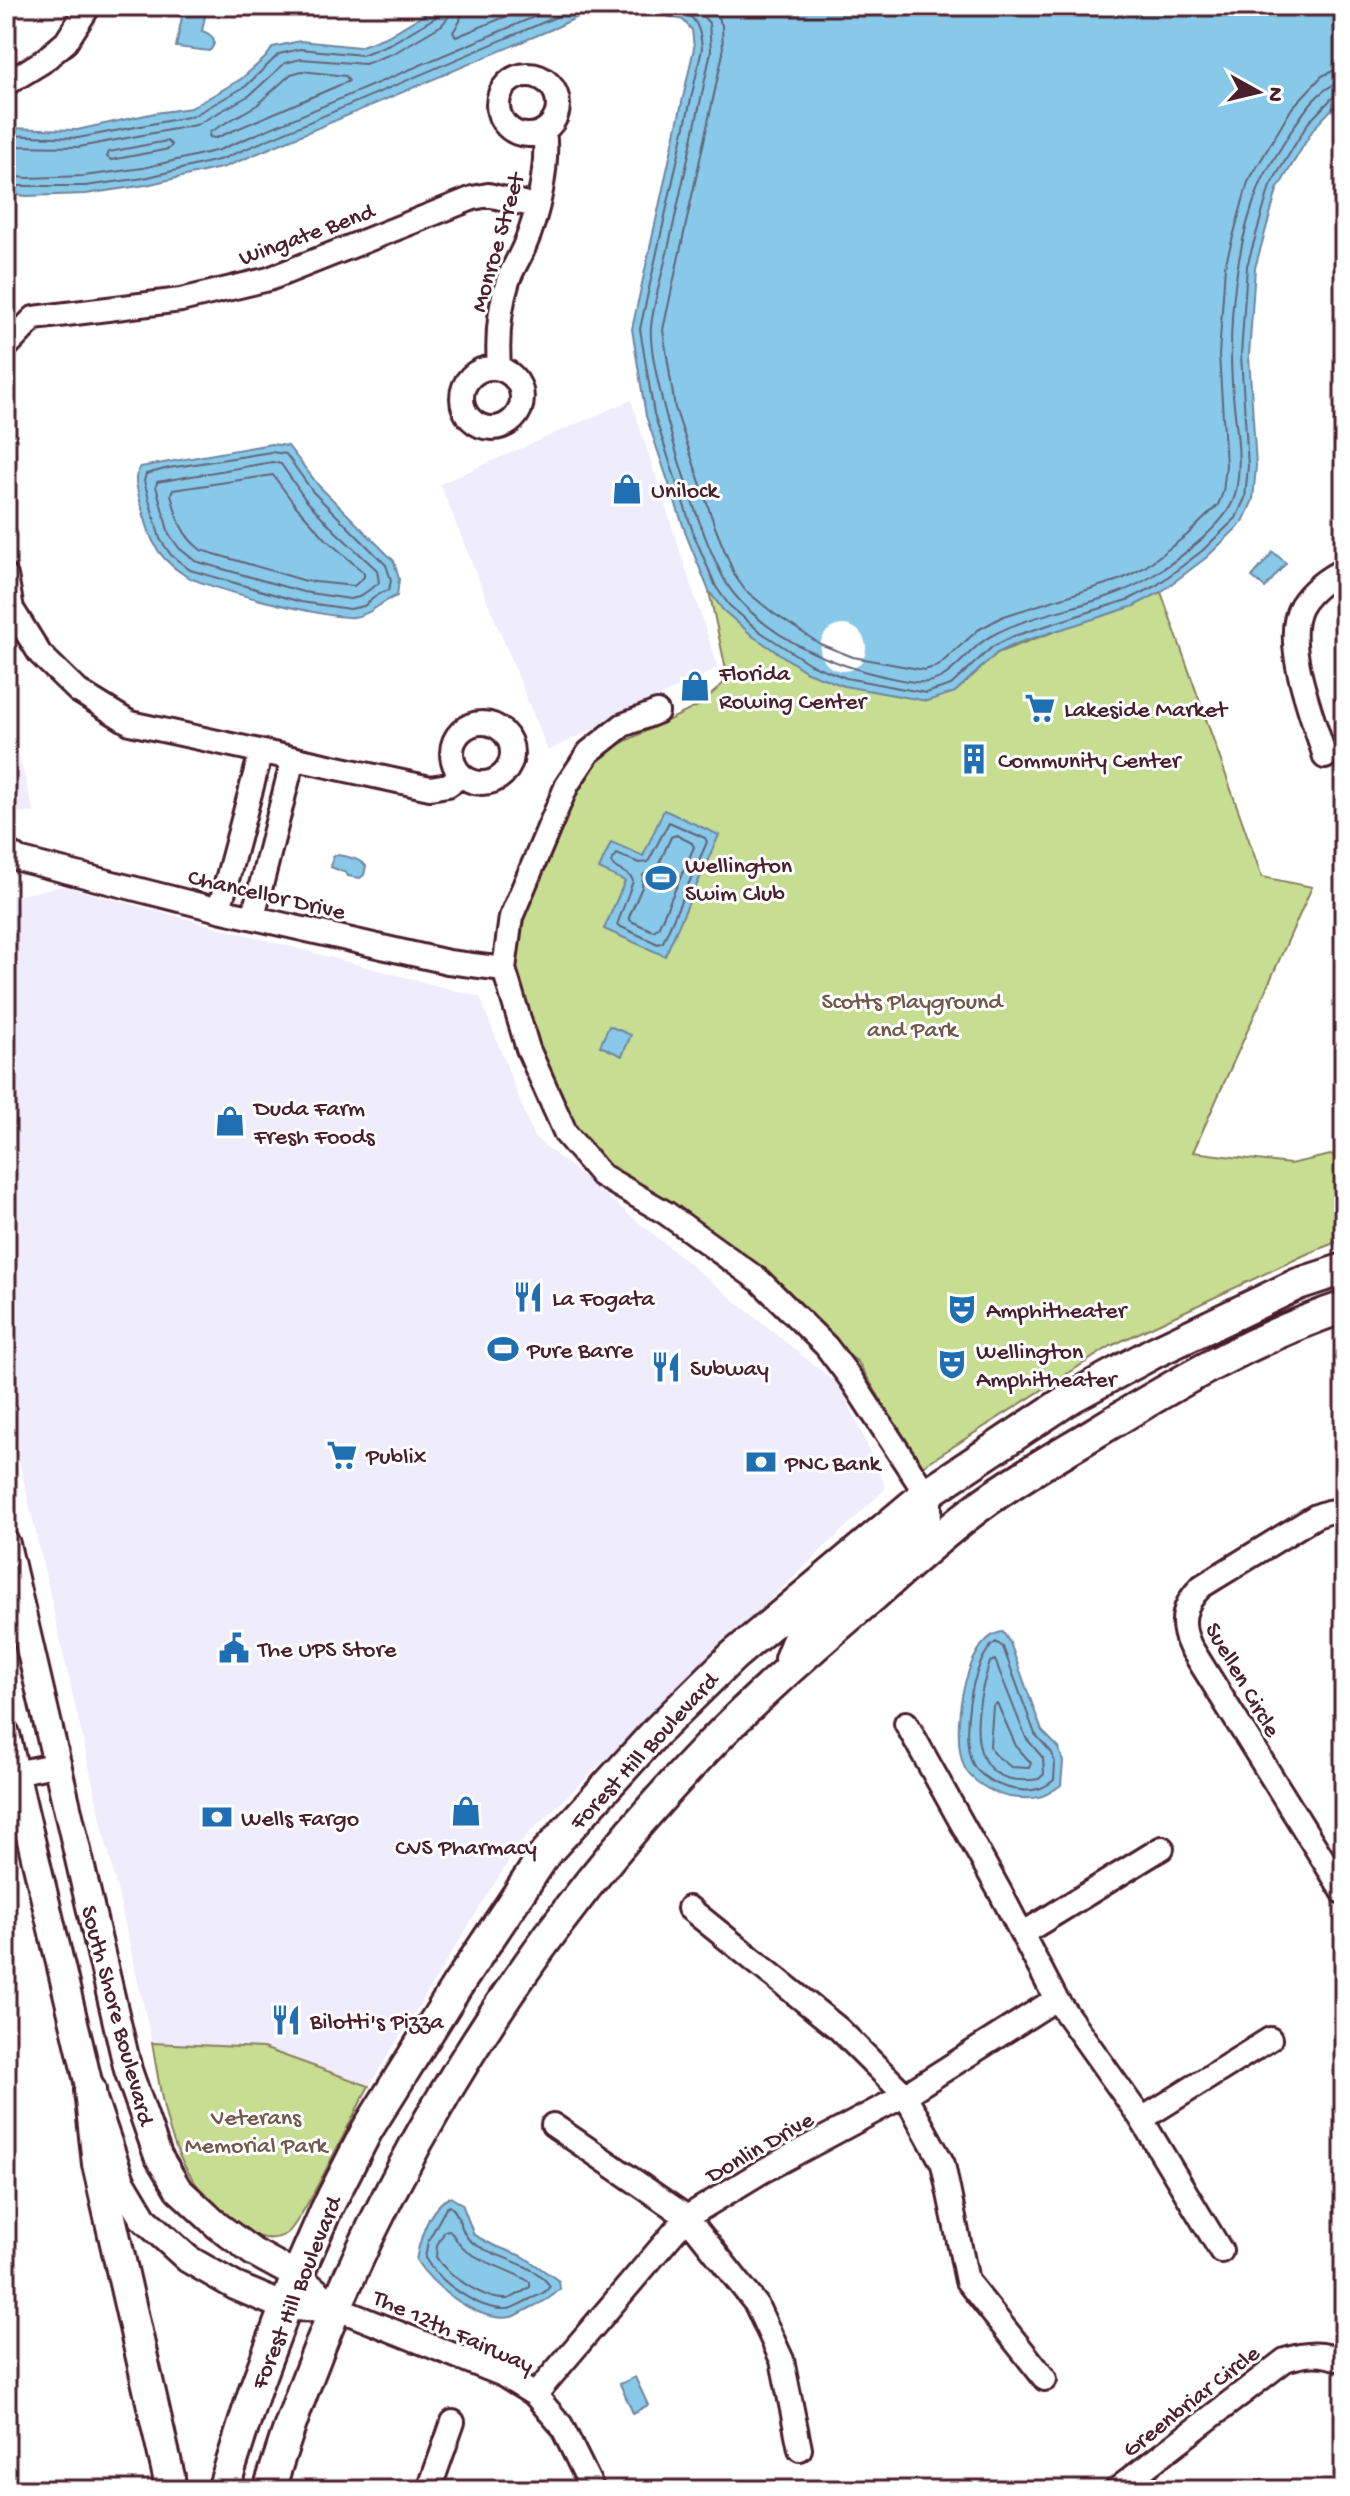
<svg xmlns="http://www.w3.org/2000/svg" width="1350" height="2496" viewBox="0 0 1350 2496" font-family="'Gochi Hand',sans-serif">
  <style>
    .built { fill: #efecfc }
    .green { fill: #c7dd92; stroke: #887e5e; stroke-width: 2 }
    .water { fill: #88c9e9; stroke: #6f859d; stroke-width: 2 }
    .pier { fill: #fff }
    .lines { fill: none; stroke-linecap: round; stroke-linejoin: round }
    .shore { stroke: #636377; stroke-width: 2 }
    .minor-casing { stroke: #4a1f2b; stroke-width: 28 }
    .tertiary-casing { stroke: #4a1f2b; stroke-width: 32 }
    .secondary-casing { stroke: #4a1f2b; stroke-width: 36 }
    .minor { stroke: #fff; stroke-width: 22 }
    .tertiary { stroke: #fff; stroke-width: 26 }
    .secondary { stroke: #fff; stroke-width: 30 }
    .labels { text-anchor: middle; stroke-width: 6; stroke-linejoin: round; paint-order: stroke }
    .street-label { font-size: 24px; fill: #4a1f2b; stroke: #fff }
    .poi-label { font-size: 24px; fill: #4a1f2b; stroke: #fff; text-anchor: start }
    .park-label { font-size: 24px; fill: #70584a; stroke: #fff }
  </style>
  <rect width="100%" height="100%" fill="#fff"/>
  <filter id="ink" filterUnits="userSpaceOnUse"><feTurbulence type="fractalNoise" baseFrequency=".0125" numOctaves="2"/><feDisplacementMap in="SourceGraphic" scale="16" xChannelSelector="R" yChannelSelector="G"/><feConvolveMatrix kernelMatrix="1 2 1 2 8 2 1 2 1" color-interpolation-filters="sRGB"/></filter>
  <g filter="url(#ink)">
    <!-- built -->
    <path class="built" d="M631,400L718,668L548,751L440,484Z
      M6,705L34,813L6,812Z
      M63,886L480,997L534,1137L841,1387L886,1488L521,1841L369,2086L263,2048L152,2043L6,1402V898Z"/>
    <!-- green -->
    <path class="green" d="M709,591L754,637L955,692L997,653L1161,592L1262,877L1312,887L1193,1152L1290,1164L1344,1152V1239L1309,1253L1111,1346L921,1467L858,1362L572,1151L504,969L556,829L603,752L700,705L728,679Z
      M152,2043L263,2048L369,2086C355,2110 302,2224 286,2234C268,2244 251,2236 236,2224C169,2172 166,2121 152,2043Z"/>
    <!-- water -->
    <path class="water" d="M179,6H207L202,31C212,34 219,42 209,51L176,47L182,17L177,15Z
      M438,6H600L557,27L225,167L146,185L86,194L27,196L6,194V128L77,130L155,113L191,108L241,79L266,57L273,47L300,41L359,47L388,36Z
      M627,6H1344V96L1314,128L1277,190L1255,268L1249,356L1256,466L1253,500L1243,522L1207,557L1161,592L1134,606L1018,643L997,653L955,692L927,701L844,686L807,672L754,637L723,610L709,591L687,537L646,416L632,329L694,48L692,30L683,20Z
      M271,444L288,446L319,486L394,561L399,579L397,596C381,601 371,615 354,617C332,620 200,587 183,574C171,566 160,556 154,543C149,535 135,487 136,478C136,474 139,471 140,467Z
      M1273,552L1286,563L1265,588L1252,577Z
      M664,810L719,835L665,956L604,929L625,881L599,869L611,842L643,856Z
      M337,855C347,856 359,859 366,866L364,875L360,878L348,876L346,873L331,867L333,856Z
      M609,1026L631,1035L622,1056L600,1046Z
      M1003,1632L1010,1643L1042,1731L1059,1748L1063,1762L1061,1785C1043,1799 1033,1800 1010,1797C997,1795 976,1784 968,1773C947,1746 963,1635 1003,1632Z
      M450,2197L462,2204L474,2235L493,2245L524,2257L559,2281L560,2289C551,2298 545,2301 534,2306C527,2309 518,2316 511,2317C477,2323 432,2285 416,2260C420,2238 429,2207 450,2197Z
      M635,2377L648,2405L633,2413L620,2384Z"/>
    <!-- pier -->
    <path class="pier" d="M820 648a23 23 0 1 1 46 0a23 23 0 1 1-46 0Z"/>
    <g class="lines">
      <!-- shore -->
      <path class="shore" d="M463,6L460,21L453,32L456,37L531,6
        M661,6C690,13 700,16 702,49L640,329L654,414L694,535L716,587L729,605L759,631L810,664L846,678L926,693L951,685L992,647L1014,636L1130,599L1157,585L1202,551L1236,518L1245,498L1248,466L1241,355L1247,266L1270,186L1308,123L1336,94L1344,92
        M694,6L709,23L711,51C698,114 684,177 670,240C664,269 654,298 651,327C647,372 705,560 734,594C772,640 830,664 887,677C899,679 915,684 927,682C953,679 968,648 991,636C1040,609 1101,607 1149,578C1175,562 1228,524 1235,495C1244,460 1234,418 1232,383C1228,319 1236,244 1260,185C1267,168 1279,152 1288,136C1300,117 1320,84 1344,82
        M711,6L722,25L723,53L663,330L675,408L715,527L735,576L745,590L773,613L820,644L853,657L924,670L938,666L978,630L1004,616L1122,579L1145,567L1187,535L1218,505L1223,492L1226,465L1219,355L1225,266L1248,182L1292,108L1322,76L1333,71L1344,70
        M302,71L346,76L349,81L216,138L209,137L210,132L257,105L291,74Z
        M6,135L78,138L193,116L246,86L279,54L300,49L362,55L392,43L436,17L440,6
        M167,141L172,145L169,149L111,160L107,157L109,152Z
        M6,146L79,147L196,125L250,95L285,63L301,59L365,64L396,52L442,25L449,16L451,6
        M6,176L28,178L84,176L143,168L219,150L560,6
        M6,186H85L144,178L222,159L582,6
        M271,452L286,454L313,492L386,565L391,580L389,590L378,594L364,606L350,609L301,602L190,570L171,555L160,539L144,481L146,474L169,468Z
        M272,462L281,464L305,499L336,532L377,570L379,583L359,597L350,599L303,592L195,561L179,548L169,534L156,486L157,482Z
        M273,475L295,505L326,539L364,573V577L354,586L306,581L201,550C181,535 177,518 171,494L173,490Z
        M669,822L705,838L707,842L663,942L658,944L617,925L633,881C629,870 615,872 611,862L617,854L639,863L648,862Z
        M676,835L692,843L694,847L658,928L653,931L631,921L629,917L642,887L643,875L658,866L671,837Z
        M996,1642L1003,1647L1035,1734L1052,1753L1055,1763L1054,1780C1044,1789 1034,1792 1020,1790C1004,1788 988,1782 976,1769C957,1747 971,1657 996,1642Z
        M995,1660L1026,1738L1043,1758L1044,1774L1039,1779C960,1791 974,1711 990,1662Z
        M997,1703L1016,1746L1031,1763L1029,1768L1011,1767L993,1753L990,1746L993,1706Z
        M450,2206C462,2215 459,2234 473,2243C497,2259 533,2262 550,2286C545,2294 539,2295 530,2299C524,2302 515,2308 507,2309C479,2311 438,2281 425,2258L428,2241L446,2208Z
        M449,2230C455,2236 458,2245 465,2250C485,2264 509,2269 530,2282V2287C524,2291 514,2298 507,2299C485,2301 446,2274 436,2257L437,2245L445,2231Z"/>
      <!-- minor casing -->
      <g class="minor-casing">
        <path id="minor" d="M498 105a30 30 0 1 1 60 0a30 30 0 1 1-60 0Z
          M6,84L42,62L66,42L89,6
          M6,347L34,318L181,300L269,279L473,198L488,195L536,206
          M462 398a30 30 0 1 1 60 0a30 30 0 1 1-60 0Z
          M499,368C497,339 499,309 508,281C512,269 519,259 524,247C538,216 549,164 544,131
          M6,576L12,609L40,654L78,691L130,723L430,788L448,785L461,776
          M657,712L623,725L589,752L567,785L511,917L504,969L528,1049L566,1134L601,1175L666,1213L760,1281L826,1346L851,1379L926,1494
          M452 753a30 30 0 1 1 60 0a30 30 0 1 1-60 0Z
          M1325,757C1314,720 1281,642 1301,606C1310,591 1328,577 1344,570
          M6,850L18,859L219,910L448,962L504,969
          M219,910L261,752
          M253,917L293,759
          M1344,1510L1328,1512L1316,1516L1202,1586C1183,1604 1179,1623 1190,1646L1344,1893
          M906,1723L999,1890L1056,1999L1140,2117L1221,2251
          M15,1773L59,1764
          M689,1908L839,2029L905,2095L943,2164L967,2281L1045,2379
          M1022,1934L1162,1848
          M1142,2119L1270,2039
          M553,2125L687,2217L756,2304L782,2360L800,2449
          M336,2308L501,2374L535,2395L561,2425L593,2490
          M535,2395L687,2217L761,2172L905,2095L1056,1999
          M429,2490L453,2422
          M1116,2490L1285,2360C1306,2353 1323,2352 1344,2361"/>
      </g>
      <!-- tertiary casing -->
      <g class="tertiary-casing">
        <path id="tertiary" d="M6,1544L128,2070L158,2156L178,2189L218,2226L253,2252L297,2276L336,2308
          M6,1734L90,2090L121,2181L143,2218L188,2259L235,2286L285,2307L336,2308"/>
      </g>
      <!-- secondary casing -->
      <g class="secondary-casing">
        <path id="secondary" d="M790,1659L799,1636L814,1617L911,1535L926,1512V1494
          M90,2090L98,2164L169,2477L170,2490
          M223,2490L255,2389L297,2276L326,2210L367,2130L457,1986L545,1854L657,1731L733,1656L926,1494L1072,1397L1155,1352L1298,1284L1344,1269
          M269,2490C354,2213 507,1956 708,1747C760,1693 816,1644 873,1596C908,1565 943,1533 981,1505C1016,1479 1055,1457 1093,1434C1175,1384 1253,1338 1344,1307"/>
      </g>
      <!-- minor -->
      <use href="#minor" class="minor"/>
      <!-- tertiary -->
      <use href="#tertiary" class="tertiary"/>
      <!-- secondary -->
      <use href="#secondary" class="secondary"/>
    </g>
  </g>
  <!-- icons -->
  <defs>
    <g id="shop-bare" transform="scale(2.4)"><path d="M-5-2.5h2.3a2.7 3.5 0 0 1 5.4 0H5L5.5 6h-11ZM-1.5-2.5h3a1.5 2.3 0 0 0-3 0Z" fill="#1f6fb2" stroke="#fff" stroke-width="2.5" paint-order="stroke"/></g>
    <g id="supermarket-bare" transform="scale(2.4)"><path d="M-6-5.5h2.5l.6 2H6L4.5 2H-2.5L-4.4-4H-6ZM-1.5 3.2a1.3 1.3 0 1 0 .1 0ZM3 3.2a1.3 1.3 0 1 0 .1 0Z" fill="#1f6fb2" stroke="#fff" stroke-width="2.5" paint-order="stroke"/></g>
    <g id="building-bare" transform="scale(2.4)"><path d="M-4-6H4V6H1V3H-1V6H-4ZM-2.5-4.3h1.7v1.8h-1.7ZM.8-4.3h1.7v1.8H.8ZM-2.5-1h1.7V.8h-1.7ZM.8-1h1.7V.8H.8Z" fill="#1f6fb2" stroke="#fff" stroke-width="2.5" paint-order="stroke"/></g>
    <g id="stadium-bare" transform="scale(2.4)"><path d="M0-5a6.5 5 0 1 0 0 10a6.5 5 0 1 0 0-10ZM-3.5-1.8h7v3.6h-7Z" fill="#1f6fb2" stroke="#fff" stroke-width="2.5" paint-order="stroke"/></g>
    <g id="restaurant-bare" transform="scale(2.4)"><path d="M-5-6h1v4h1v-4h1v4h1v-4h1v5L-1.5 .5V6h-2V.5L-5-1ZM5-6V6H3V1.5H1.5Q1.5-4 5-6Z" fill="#1f6fb2" stroke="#fff" stroke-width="2.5" paint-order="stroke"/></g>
    <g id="theatre-bare" transform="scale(2.4)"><path d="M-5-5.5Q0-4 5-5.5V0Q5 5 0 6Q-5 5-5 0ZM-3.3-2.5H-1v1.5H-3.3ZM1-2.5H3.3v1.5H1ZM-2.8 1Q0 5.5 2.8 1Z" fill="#1f6fb2" stroke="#fff" stroke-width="2.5" paint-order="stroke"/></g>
    <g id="bank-bare" transform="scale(2.4)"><path d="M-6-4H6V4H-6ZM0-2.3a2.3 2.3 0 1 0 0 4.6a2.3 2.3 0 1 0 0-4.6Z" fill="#1f6fb2" stroke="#fff" stroke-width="2.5" paint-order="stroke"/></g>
    <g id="civic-bare" transform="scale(2.4)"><path d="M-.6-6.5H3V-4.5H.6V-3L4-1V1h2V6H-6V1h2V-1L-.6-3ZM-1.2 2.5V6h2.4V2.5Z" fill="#1f6fb2" stroke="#fff" stroke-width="2.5" paint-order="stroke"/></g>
  </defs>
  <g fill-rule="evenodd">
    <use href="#shop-bare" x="627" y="489"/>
    <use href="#shop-bare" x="695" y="686"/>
    <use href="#supermarket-bare" x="1040" y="708"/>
    <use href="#building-bare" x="974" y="759"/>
    <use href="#stadium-bare" x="661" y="878"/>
    <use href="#shop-bare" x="230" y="1121"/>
    <use href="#restaurant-bare" x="528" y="1297"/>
    <use href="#theatre-bare" x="962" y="1309"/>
    <use href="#stadium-bare" x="503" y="1349"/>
    <use href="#theatre-bare" x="952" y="1364"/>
    <use href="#restaurant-bare" x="666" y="1367"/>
    <use href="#supermarket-bare" x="342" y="1455"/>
    <use href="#bank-bare" x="761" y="1462"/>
    <use href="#civic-bare" x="234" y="1648"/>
    <use href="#shop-bare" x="466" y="1811"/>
    <use href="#bank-bare" x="217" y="1817"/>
    <use href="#restaurant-bare" x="286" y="2020"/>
  </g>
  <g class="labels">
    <!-- street labels -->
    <g class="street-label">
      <text transform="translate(306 233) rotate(-20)" y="8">Wingate Bend</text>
      <text transform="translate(496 242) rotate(-74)" y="8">Monroe Street</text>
      <text transform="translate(267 893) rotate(13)" y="8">Chancellor Drive</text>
      <text transform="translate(1244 1679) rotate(60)" y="8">Suellen Circle</text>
      <text transform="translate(643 1750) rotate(-47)" y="8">Forest Hill Boulevard</text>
      <text transform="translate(119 2015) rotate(75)" y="8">South Shore Boulevard</text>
      <text transform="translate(759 2146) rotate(-30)" y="8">Donlin Drive</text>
      <text transform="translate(295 2292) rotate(-68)" y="8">Forest Hill Boulevard</text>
      <text transform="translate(454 2330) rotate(24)" y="8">The 12th Fairway</text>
      <text transform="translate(1190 2400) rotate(-38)" y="8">Greenbriar Circle</text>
    </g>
    <!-- poi labels -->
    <g class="poi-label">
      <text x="651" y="497">Unilock</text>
      <text x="719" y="680">Florida<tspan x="719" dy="28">Rowing Center</tspan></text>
      <text x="1064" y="716">Lakeside Market</text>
      <text x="998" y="767">Community Center</text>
      <text x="685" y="872">Wellington<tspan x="685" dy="28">Swim Club</tspan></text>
      <text x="254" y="1115">Duda Farm<tspan x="254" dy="28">Fresh Foods</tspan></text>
      <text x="552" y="1305">La Fogata</text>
      <text x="986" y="1317">Amphitheater</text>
      <text x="527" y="1357">Pure Barre</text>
      <text x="976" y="1358">Wellington<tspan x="976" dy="28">Amphitheater</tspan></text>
      <text x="690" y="1375">Subway</text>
      <text x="366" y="1463">Publix</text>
      <text x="785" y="1470">PNC Bank</text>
      <text x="258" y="1656">The UPS Store</text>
      <text x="241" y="1825">Wells Fargo</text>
      <text x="466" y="1854" text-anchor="middle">CVS Pharmacy</text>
      <text x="310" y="2028">Bilotti's Pizza</text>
    </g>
    <!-- park labels -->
    <g class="park-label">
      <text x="912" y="1008">Scotts Playground<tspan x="912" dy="28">and Park</tspan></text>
      <text x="256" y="2124">Veterans<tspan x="256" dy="28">Memorial Park</tspan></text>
    </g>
  </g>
  <!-- margin -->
  <rect width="1350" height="2496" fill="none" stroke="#fff" stroke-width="32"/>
  <rect x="16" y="16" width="1318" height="2464" fill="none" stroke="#4a1f2b" stroke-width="3" filter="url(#ink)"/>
  <!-- north arrow -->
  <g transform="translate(1258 92) rotate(98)" stroke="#ffffff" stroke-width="6" paint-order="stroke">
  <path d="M0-6L14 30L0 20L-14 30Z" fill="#4a1f2b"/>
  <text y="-12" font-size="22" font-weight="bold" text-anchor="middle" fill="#4a1f2b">N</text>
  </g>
</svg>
